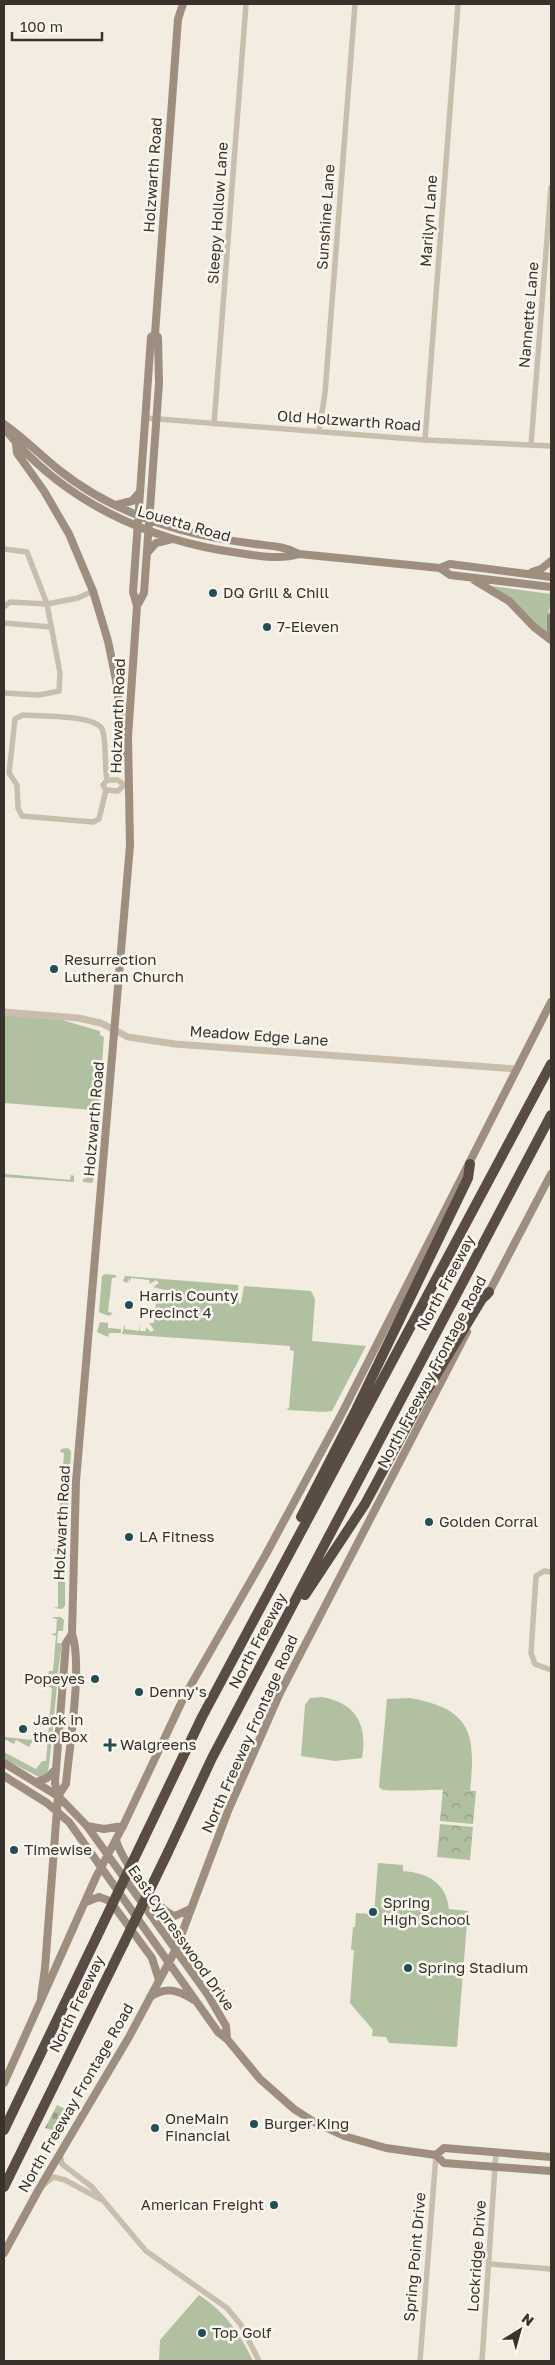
<svg xmlns="http://www.w3.org/2000/svg" width="555" height="2365" viewBox="0 0 555 2365" font-family="'Golos Text',sans-serif">
  <style>
    .grass { fill: #b2c0a2 }
    .forest { fill: url(#forest-crowns) }
    .cemetery { fill: url(#cemetery-stones) }
    .lines { fill: none; stroke-linecap: round; stroke-linejoin: round }
    .minor { stroke: #c9beae; stroke-width: 5.5 }
    .tertiary { stroke: #c9beae; stroke-width: 7 }
    .secondary { stroke: #9d8e7f; stroke-width: 8 }
    .motorway { stroke: #594d43; stroke-width: 10 }
    .motorway-bridge { stroke: #594d43; stroke-width: 10 }
    .poi-dot { fill: #244e57; stroke: #f9f6ee; stroke-width: 2 }
    .labels { text-anchor: middle; stroke-width: 5; stroke-linejoin: round; paint-order: stroke }
    .street-label { font-size: 15px; fill: #39312c; stroke: #f9f6ee }
    .poi-label { font-size: 15px; fill: #39312c; stroke: #f9f6ee; text-anchor: start }
  </style>
  <defs>
    <pattern id="forest-crowns" width="20" height="18" patternUnits="userSpaceOnUse" patternTransform="scale(1.25)"><rect width="20" height="18" fill="#b2c0a2"/><path d="M2 6a3 3 0 1 1 6 0M12 15a3 3 0 1 1 6 0" fill="none" stroke="#929d84"/></pattern>
    <pattern id="cemetery-stones" width="16" height="16" patternUnits="userSpaceOnUse" patternTransform="scale(1.25)"><rect width="16" height="16" fill="#b2c0a2"/><path d="M2 7V4a2 2 0 0 1 4 0v3zM10 15v-3a2 2 0 0 1 4 0v3z" fill="#929d84"/></pattern>
  </defs>
  <rect width="100%" height="100%" fill="#f2ece1"/>
  <!-- grass -->
  <path class="grass" d="M492,586L551,594C551,609 544,622 551,636L534,623L514,601Z
    M4,1015L62,1020L100,1031V1035L104,1037L93,1182L91,1183L83,1182V1179L87,1178L92,1110L4,1103Z
    M4,1169L5,1174L70,1180L71,1175L74,1176V1182L4,1177Z
    M105,1274L115,1275L117,1277L112,1278L108,1312L113,1313L109,1316L99,1312L102,1276Z
    M125,1276L238,1285L239,1304L241,1303L244,1286L311,1291L315,1299L312,1341L366,1346L332,1411L326,1412L286,1410L289,1408L294,1351L290,1350V1346L122,1334L125,1324V1329L139,1331L140,1325V1331H146V1327L151,1332L154,1330L149,1323H154L157,1292L171,1296L170,1300H174L177,1297L169,1291L153,1287L159,1283L156,1280L150,1284L149,1280L131,1278L129,1283V1278L127,1283L123,1281Z
    M100,1322L108,1323V1328L121,1329V1333H109L108,1337L97,1332Z
    M68,1448L71,1451L66,1549L54,1551V1549H59L60,1520L54,1518L59,1516L62,1470L57,1468L63,1467L64,1453L60,1452L61,1449Z
    M53,1559H61L65,1564V1606L62,1609L53,1608L58,1607V1561H53Z
    M54,1617H61L64,1620L63,1631H58L57,1643H62L58,1673L56,1675L48,1674L49,1671H53L56,1636L51,1634L56,1633L57,1619L52,1618Z
    M50,1683L57,1686L49,1766L47,1774L41,1778L4,1759V1752L36,1769L42,1761H46L52,1688L47,1686Z
    M322,1697C356,1703 368,1725 362,1758L335,1761L301,1756L305,1705L310,1698Z
    M410,1698C472,1709 476,1734 470,1791C441,1788 412,1792 383,1790L379,1787L387,1699Z
    M4,1737H5L33,1740L29,1747L16,1740L14,1744L4,1739Z
    M378,1863L403,1865V1871C427,1873 446,1882 449,1909L468,1911L457,2047L389,2043L386,2037L372,2036L373,2030L350,2003L354,1950H351L353,1927H355L356,1913L374,1914Z
    M199,2295C225,2312 240,2333 253,2361H159L160,2340Z"/>
  <!-- forest -->
  <path class="forest" d="M443,1789L476,1791L473,1824L440,1821Z
    M440,1824L473,1827L470,1860L437,1857Z"/>
  <!-- cemetery -->
  <path class="cemetery" d="M57,2105L69,2111L56,2131L45,2128Z"/>
  <g class="lines">
    <!-- minor -->
    <path class="minor" d="M146,418L425,440L551,446
      M214,424L246,4
      M319,431L325,393L355,4
      M425,440L458,4
      M531,445L551,187
      M4,549L27,552L47,604L10,602L4,607
      M4,623L51,627
      M4,693L39,695L59,691L60,673L47,604L78,598L93,591
      M124,785L118,791L106,790L103,785L107,780H118L124,785L130,784
      M106,790L99,819L93,822L22,816L18,808L17,785L9,773L15,719L23,715C38,716 95,715 102,729C107,740 104,766 107,780
      M551,1572L544,1571L536,1576L531,1653L535,1664L551,1670
      M60,2154L62,2164L92,2187L146,2251L227,2308L241,2325L259,2361
      M42,2186L53,2177L65,2180L100,2199
      M490,2264L551,2269
      M420,2361L436,2155
      M482,2361L496,2152"/>
    <!-- tertiary -->
    <path class="tertiary" d="M4,1012L78,1018L101,1023L128,1037L175,1044L516,1069"/>
    <!-- secondary -->
    <path class="secondary" d="M4,424C24,438 40,455 59,470C94,498 138,518 181,530C203,536 225,540 248,543C266,546 283,545 299,554L440,568L450,564L551,577
      M4,428C62,501 149,541 239,553C259,556 280,560 299,554
      M16,444L17,453L44,491L69,534L93,591L108,641L116,680L125,753
      M116,505L132,501L140,492
      M147,553L156,543L172,539
      M440,568L450,575L551,587
      M532,572L541,569L551,561
      M474,580L509,601L534,627L551,640
      M137,606L144,593L159,383L158,337L155,334
      M551,617V630
      M487,1296L551,1174
      M4,1763L58,1796L87,1826L208,1995L226,2026L227,2039
      M4,1776L47,1803L69,1822L218,2032L227,2039L260,2079L294,2109L314,2122L344,2136L386,2148L436,2155L444,2163L551,2171
      M37,1782L47,1778L56,1769
      M58,1796L66,1784C69,1749 83,1664 72,1634L76,1481L130,845L128,737L137,606L133,592L151,337L155,334L178,19L183,4
      M87,1826L104,1829L123,1826
      M116,1840C121,1858 158,1912 175,1916L190,1909
      M86,1902L99,1897L110,1901L152,1958L159,1980
      M41,1997L45,1968L58,1796L55,1783L56,1769L66,1643L72,1634
      M150,1997C166,1986 178,1990 194,2000
      M4,2083L96,1877L123,1826L184,1697L265,1556L340,1417L551,1002
      M436,2155L444,2148L551,2157
      M4,2253L39,2189L129,2037L176,1949L228,1811L280,1693L467,1332"/>
    <!-- motorway -->
    <path class="motorway" d="M301,1517L356,1410L468,1178L470,1164
      M305,1595L365,1504L421,1400L482,1299L489,1292
      M144,1838L202,1717L551,1064
      M168,1852L212,1758L551,1115
      M4,2130L100,1930
      M4,2187L124,1943"/>
    <!-- motorway-bridge -->
    <path class="motorway-bridge" d="M100,1930L144,1838
      M124,1943L168,1852"/>
  </g>
  <!-- markers -->
  <g class="poi-dot">
    <circle cx="213" cy="593" r="5"/>
    <circle cx="267" cy="627" r="5"/>
    <circle cx="54" cy="969" r="5"/>
    <circle cx="129" cy="1305" r="5"/>
    <circle cx="429" cy="1522" r="5"/>
    <circle cx="129" cy="1537" r="5"/>
    <circle cx="95" cy="1679" r="5"/>
    <circle cx="139" cy="1692" r="5"/>
    <circle cx="23" cy="1729" r="5"/>
    <path d="M107.5 1737.5h5v5h5v5h-5v5h-5v-5h-5v-5h5z"/>
    <circle cx="14" cy="1850" r="5"/>
    <circle cx="373" cy="1912" r="5"/>
    <circle cx="408" cy="1968" r="5"/>
    <circle cx="254" cy="2124" r="5"/>
    <circle cx="155" cy="2128" r="5"/>
    <circle cx="274" cy="2205" r="5"/>
    <circle cx="202" cy="2333" r="5"/>
  </g>
  <g class="labels">
    <!-- street labels -->
    <g class="street-label">
      <text transform="translate(153 175) rotate(-86)" y="5">Holzwarth Road</text>
      <text transform="translate(218 213) rotate(-86)" y="5">Sleepy Hollow Lane</text>
      <text transform="translate(326 217) rotate(-86)" y="5">Sunshine Lane</text>
      <text transform="translate(429 221) rotate(-86)" y="5">Marilyn Lane</text>
      <text transform="translate(529 315) rotate(-85)" y="5">Nannette Lane</text>
      <text transform="translate(349 421) rotate(4)" y="5">Old Holzwarth Road</text>
      <text transform="translate(184 524) rotate(16)" y="5">Louetta Road</text>
      <text transform="translate(118 716) rotate(-88)" y="5">Holzwarth Road</text>
      <text transform="translate(259 1036) rotate(4)" y="5">Meadow Edge Lane</text>
      <text transform="translate(94 1119) rotate(-85)" y="5">Holzwarth Road</text>
      <text transform="translate(446 1283) rotate(-62)" y="5">North Freeway</text>
      <text transform="translate(432 1372) rotate(-62)" y="5">North Freeway Frontage Road</text>
      <text transform="translate(62 1523) rotate(-87)" y="5">Holzwarth Road</text>
      <text transform="translate(258 1641) rotate(-62)" y="5">North Freeway</text>
      <text transform="translate(250 1734) rotate(-66)" y="5">North Freeway Frontage Road</text>
      <text transform="translate(181 1938) rotate(55)" y="5">East Cypresswood Drive</text>
      <text transform="translate(77 2004) rotate(-64)" y="5">North Freeway</text>
      <text transform="translate(76 2098) rotate(-60)" y="5">North Freeway Frontage Road</text>
      <text transform="translate(477 2256) rotate(-86)" y="5">Lockridge Drive</text>
      <text transform="translate(415 2257) rotate(-85)" y="5">Spring Point Drive</text>
    </g>
    <!-- poi labels -->
    <g class="poi-label">
      <text x="223" y="598">DQ Grill &amp; Chill</text>
      <text x="277" y="632">7-Eleven</text>
      <text x="64" y="965">Resurrection<tspan x="64" dy="17">Lutheran Church</tspan></text>
      <text x="139" y="1301">Harris County<tspan x="139" dy="17">Precinct 4</tspan></text>
      <text x="439" y="1527">Golden Corral</text>
      <text x="139" y="1542">LA Fitness</text>
      <text x="85" y="1684" text-anchor="end">Popeyes</text>
      <text x="149" y="1697">Denny's</text>
      <text x="33" y="1725">Jack in<tspan x="33" dy="17">the Box</tspan></text>
      <text x="120" y="1750">Walgreens</text>
      <text x="24" y="1855">Timewise</text>
      <text x="383" y="1908">Spring<tspan x="383" dy="17">High School</tspan></text>
      <text x="418" y="1973">Spring Stadium</text>
      <text x="165" y="2124">OneMain<tspan x="165" dy="17">Financial</tspan></text>
      <text x="264" y="2129">Burger King</text>
      <text x="264" y="2210" text-anchor="end">American Freight</text>
      <text x="212" y="2338">Top Golf</text>
    </g>
  </g>
  <!-- border -->
  <rect width="555" height="2365" fill="none" stroke="#39312c" stroke-width="10"/>
  <!-- north arrow -->
  <g transform="translate(520 2330) rotate(37)" stroke="#f9f6ee" stroke-width="4" paint-order="stroke">
  <path d="M0-4L9 19L0 12L-9 19Z" fill="#39312c"/>
  <text y="-8" font-size="14" font-weight="bold" text-anchor="middle" fill="#39312c">N</text>
  </g>
  <!-- scale -->
  <path d="M12 32v8h90v-8" fill="none" stroke="#39312c" stroke-width="2.5"/>
  <text x="20" y="32" font-size="15" fill="#39312c" stroke="#f9f6ee" stroke-width="4" paint-order="stroke">100 m</text>
</svg>
